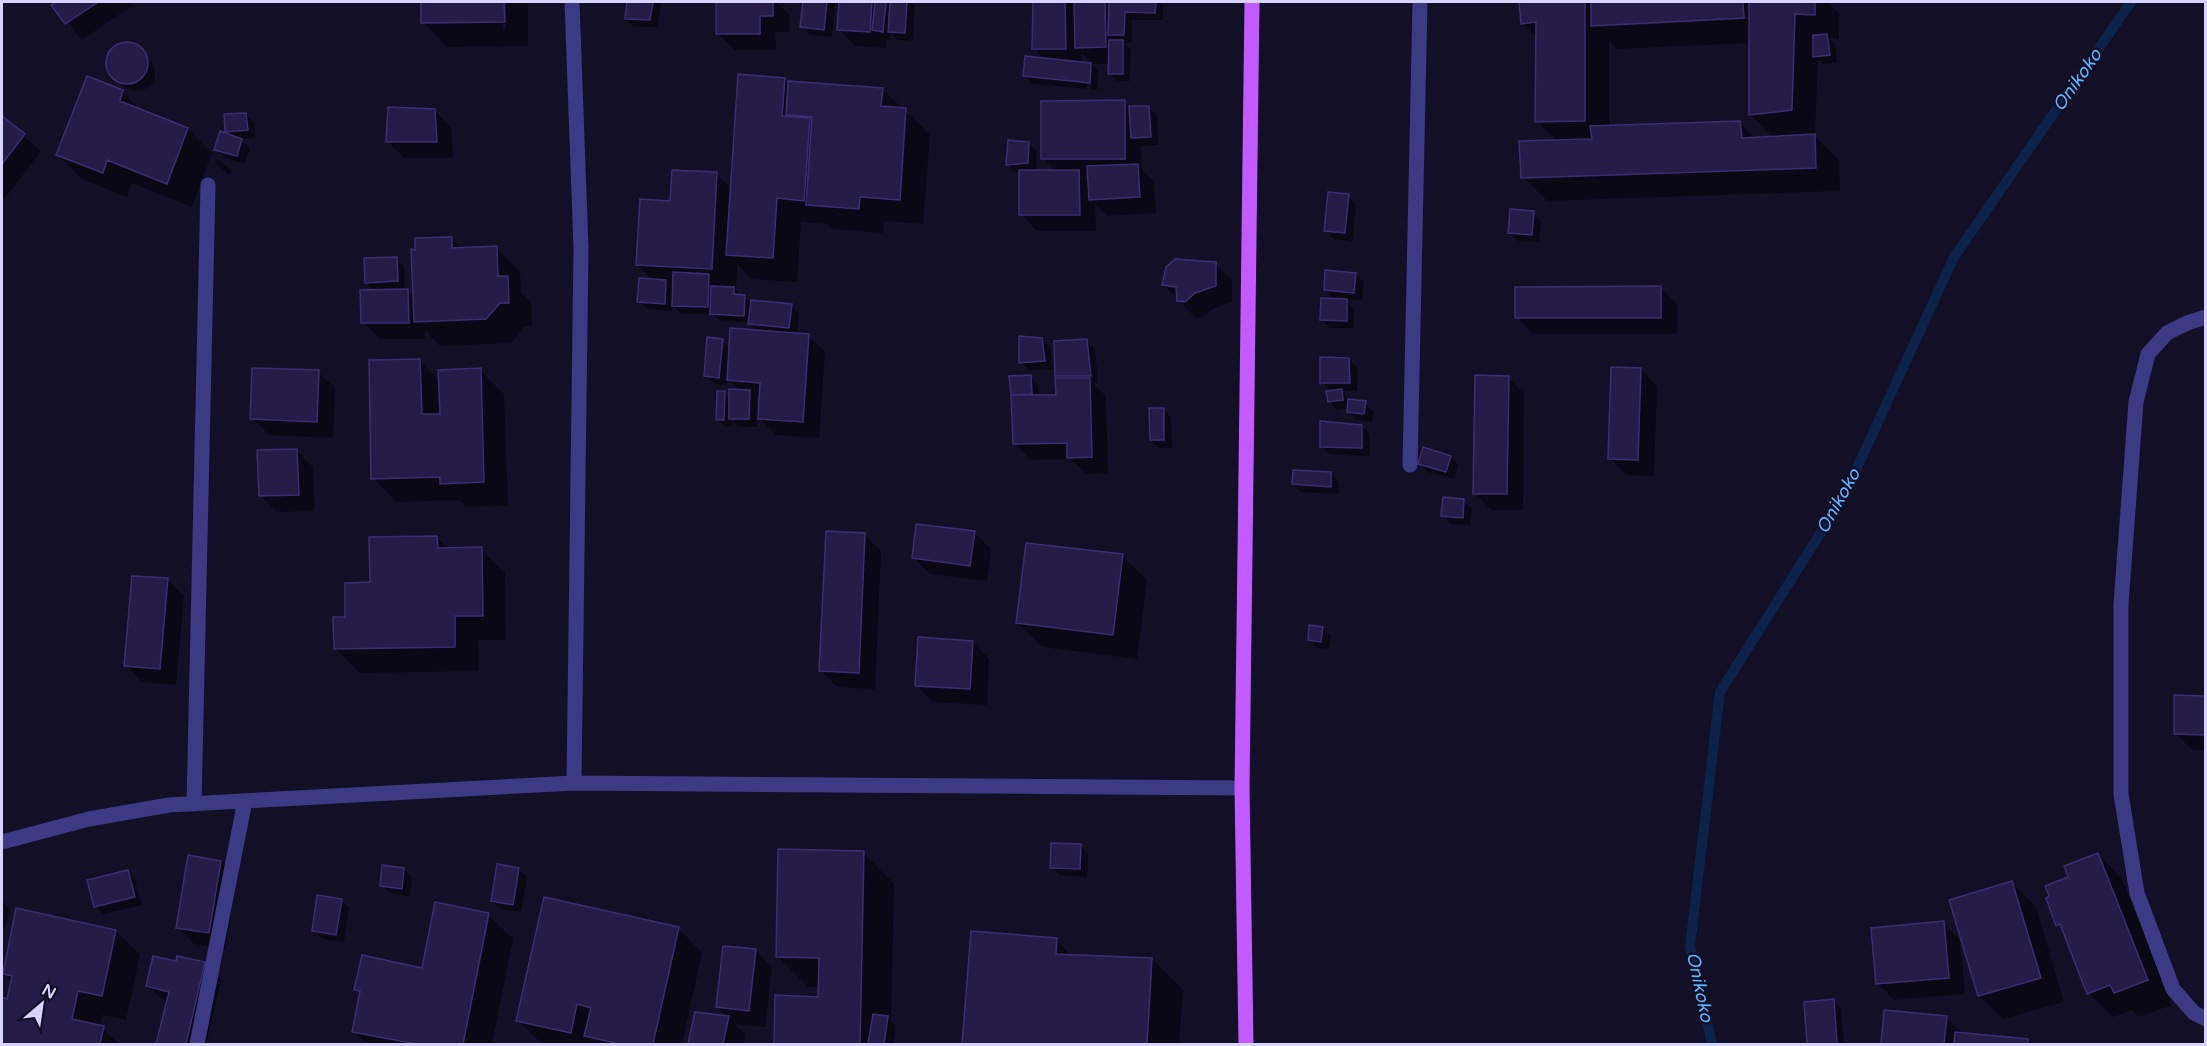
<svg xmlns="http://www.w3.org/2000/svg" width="2207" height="1046" viewBox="0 0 2207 1046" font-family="'Varela Round',sans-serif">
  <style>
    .shadow { fill: #0007; fill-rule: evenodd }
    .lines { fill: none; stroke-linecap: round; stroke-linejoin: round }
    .stream { stroke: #0c2248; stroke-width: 10 }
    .building { fill: #241b47; stroke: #3b2d73; stroke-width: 1.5 }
    .minor { stroke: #3d3a85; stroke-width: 15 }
    .major { stroke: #c25bff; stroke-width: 15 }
    .labels { text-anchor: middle; stroke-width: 4.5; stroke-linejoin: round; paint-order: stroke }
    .water-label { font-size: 18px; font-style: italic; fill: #62b6ff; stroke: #130f26 }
  </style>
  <rect width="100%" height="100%" fill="#130f26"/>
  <!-- shadow -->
  <path class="shadow" d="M59,2H130L133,5L82,40L53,5Z
    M423,2H503V30H506V2H528V46L447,47L423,22Z
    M628,2H661L658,27H634L626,19Z
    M718,2H776L789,14V32H775L776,50H735L718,34Z
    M804,2H835L832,37L810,35L802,27Z
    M841,2H915L913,41L898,40L891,33L890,40L886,39V48L855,46L839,29Z
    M1034,2H1161L1163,4V20H1132V43H1124L1131,50L1130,81H1117L1109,73V64H1093L1081,52L1082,63L1092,64L1099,72L1097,90H1090L1092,69H1089L1087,89L1033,84L1025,76L1045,60L1034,48Z
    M1520,2H1828L1839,13V39L1829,38L1835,44L1837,63L1823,64L1818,59L1815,134H1813L1839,160L1840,191L1547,201L1523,177L1557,141L1537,121L1538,39L1522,23ZM1751,16V19L1614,26V23ZM1609,41L1617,49L1750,43V114L1774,138L1755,139L1740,123L1609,127Z
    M123,44H133L142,50L155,68V78L150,86L141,91H131L122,85L109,67V57L114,49Z
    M88,78L123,92L142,111L188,129L212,153L192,207L132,183L127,197L82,179L58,155Z
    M784,79L790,85L882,89L930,134L923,224L884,221L883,233L832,229L827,224L801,222L797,282L751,279L737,264L736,290L738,293L752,304L791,305L799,314L797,335L808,336L825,352L819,438L776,435L757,416V427H738L732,420V427H726L717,419L724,392L731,399L740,391L728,379L727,385L714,383L705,375L722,340L730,348L758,332L749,323L720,321L713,314H681L673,305L672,311L647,309L639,301L653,281L638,265L672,202L716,174L732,189ZM757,397L761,398L760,414H757Z
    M1124,102L1130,108L1148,107L1157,115L1158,145L1141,146V168L1154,182L1156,213L1107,216L1095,204L1096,231H1037L1021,214L1020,172H1015L1007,164L1029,143L1037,151L1036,171H1056L1043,158ZM1083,175H1089L1090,182Z
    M435,111L451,127L453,158H404L387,141Z
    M246,114L254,122L255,138L240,139L250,148L245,164L224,157L216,149L232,137L226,131Z
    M2,118L41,151L2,202Z
    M218,159L232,171L230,175L215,163Z
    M1348,196L1356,204L1353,241L1334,239L1326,231Z
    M1533,213L1541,221L1539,242L1518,241L1510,232Z
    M451,239L461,249L496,248L520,272L521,292L531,302L532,326L524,327L511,343L440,346L425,330V339H380L363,322L375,291L366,282L396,259L404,267L405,291L415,298Z
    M1215,264L1232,280V302L1212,309L1202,318L1195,317L1164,285Z
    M1355,274L1364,282L1362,300L1344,299L1354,309V328H1330L1322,320L1336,300L1325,290Z
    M1661,288L1677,304V334H1533L1517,317Z
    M1042,339L1050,347L1052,369L1029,370L1021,362Z
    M1086,341L1095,349L1098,383H1093L1106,396L1108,473L1086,474L1071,459L1031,460L1014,443L1012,394L1030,377L1038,385L1039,396H1057L1061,380L1056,376Z
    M1349,359L1357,367V391H1341L1350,401L1365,403L1373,411L1372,422L1357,420L1348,412L1349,408L1337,410L1329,401L1331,392L1322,382Z
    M419,360L440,381L480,370L504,394L508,506L466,507L459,500L397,502L373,478Z
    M1641,370L1657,386L1654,476L1626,475L1610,458Z
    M318,372L335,388L333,438L269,435L252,418Z
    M1508,377L1524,394L1523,510H1491L1475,493Z
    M1163,409L1171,417L1172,448H1159L1151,440Z
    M1362,426L1370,434V456L1329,454L1321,446Z
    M296,450L313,467L315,511L277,512L261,496Z
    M1450,457L1459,465L1454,479L1428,472L1420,464Z
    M1331,474L1339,482V494L1301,492L1293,484Z
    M1463,501L1472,509L1470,525L1451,524L1443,515Z
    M974,532L991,549L987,581L930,574L913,557Z
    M864,534L881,551L875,689L837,687L820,670Z
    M437,537L448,549H481L505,573L506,640H478L479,671L360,673L335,648L372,584Z
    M1122,556L1147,580L1137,659L1042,647L1018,623Z
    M167,579L184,596L176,685L142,682L126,665Z
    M1323,628L1331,636L1329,649L1317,648L1309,640Z
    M973,642L989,659L987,705L933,702L917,686Z
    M2206,697V751L2192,750L2176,734Z
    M1080,846L1088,854L1087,877L1059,875L1051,867Z
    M864,853L894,884L891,1021L896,1026L893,1044H775L776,997L820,998V987H808L777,956Z
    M2098,854L2122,879L2172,1005L2139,1017L2132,1010L2113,1017L2089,993L2064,932L2058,925L2070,878Z
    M221,862L237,879L225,949L194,944L178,927Z
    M404,869L412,877L410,896L390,893L381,885Z
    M519,869L527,877L521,912L501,909L492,901Z
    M127,872L135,880L142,905L103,914L95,906Z
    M2012,883L2036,907L2064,1002L2003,1019L1979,995Z
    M341,900L349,908L344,942L322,939L314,930Z
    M2,901L10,909L4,930L2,929Z
    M488,915L513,939L492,1044H367L354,1031L361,995L356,990L423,969Z
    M1943,923L1960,940L1965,994L1894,1000L1878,984Z
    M678,928L702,953L682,1044H542L518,1021Z
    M116,931L140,955L126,1020L102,1015L100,1027L120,1044H2V999L8,1000L12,982L4,974Z
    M973,932L1056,940L1072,956L1152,959L1183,990L1179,1044H963Z
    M756,951L772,967L765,1027L735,1024L745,1034L743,1044H689L696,1013L727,1017L717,1007Z
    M177,963L204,964L221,980L206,1044H158L167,1003L148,986Z
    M1833,1001L1841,1009L1844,1044H1809L1806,1003Z
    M1885,1012L1947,1018L1963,1034L2027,1040L2032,1044H1883Z"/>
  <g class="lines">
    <!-- stream -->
    <path class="stream" d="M1712,1044L1690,946L1720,692L1844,496L1954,257L2131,2"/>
  </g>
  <!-- building -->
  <path class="building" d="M56,2H98L65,24L51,5Z
    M421,2H504L505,22L421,23Z
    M627,2H653L650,20L625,19Z
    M716,2H773V16H760V34H716Z
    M803,2H827L824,30L800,27Z
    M839,2H872L870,32L837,30Z
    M875,2H886L883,32L872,30Z
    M890,2H907L905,33L888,32Z
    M1033,2H1065L1066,49H1032Z
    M1074,2H1105L1106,47L1075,48Z
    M1109,2H1156L1155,13L1125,12L1124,35H1108Z
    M1519,2H1585V121L1535,122L1536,22L1521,24Z
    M1591,2H1743L1744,18L1591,26Z
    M1749,2H1815V15L1795,14L1792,110L1749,115Z
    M1827,34L1830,55L1813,57V35Z
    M1109,40H1123V74H1108Z
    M106 63a21 21 0 1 1 42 0a21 21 0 1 1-42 0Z
    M1025,56L1091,63L1090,83L1023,76Z
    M738,74L785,78L782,116L810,118L804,201L777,198L773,258L726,255Z
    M87,76L123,90L120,101L188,128L167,184L107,160L103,173L56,155Z
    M788,81L883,88L881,106L906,108L900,200L860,197L859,209L806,205L812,117L786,115Z
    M1125,100V159H1041V101Z
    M1129,106H1149L1151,137L1131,138Z
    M388,107L435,109L437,142H386Z
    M246,113L248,130L225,132L224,114Z
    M2,116L25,134L2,164Z
    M1740,121L1742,138L1815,134L1816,168L1521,178L1519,141L1592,139L1590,126Z
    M220,131L242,139L237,156L214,150Z
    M1008,140L1029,142L1028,163L1006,165Z
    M1138,164L1140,197L1089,200L1087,166Z
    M672,170L717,172L712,269L636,265L640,199L670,201Z
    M1019,170H1079L1080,215H1019Z
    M1328,192L1349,194L1345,233L1324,231Z
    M1510,209L1534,211L1532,235L1508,233Z
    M452,237V248L497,246L498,276H508L509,303H500L486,319L414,322L411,249L415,250V238Z
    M397,257L398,281L365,283L364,258Z
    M1175,259L1216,262V286L1195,293L1185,302L1177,301L1176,287L1162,285L1166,267Z
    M1325,270L1356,273L1354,293L1324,290Z
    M673,272L709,274L708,307L672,306Z
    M639,278L666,280L665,304L637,302Z
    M711,286L734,287V294L745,295L744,316L710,314Z
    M1661,286V318H1515V287Z
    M408,289L409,323H361L360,290Z
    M1321,298L1347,299V321L1320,320Z
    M751,300L792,304L789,328L748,324Z
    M730,328L809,334L803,422L758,419L760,383L727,380Z
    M1019,336L1042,338L1045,361L1019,363Z
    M707,337L723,339L719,378L704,376Z
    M1087,339L1091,376H1055L1054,341Z
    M1320,357L1349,358L1350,383H1320Z
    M420,359L422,414H440L438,370L481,368L484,482L440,484V477L371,479L369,360Z
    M1611,367L1641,368L1638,460L1608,459Z
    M252,368L319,370L317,422L250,419Z
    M1031,375L1032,394L1011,395L1009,376Z
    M1475,375L1509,376L1507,494H1473Z
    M1055,378H1090L1092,457L1067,458V443L1013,444L1011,395H1056Z
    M729,389L750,390L749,419H729Z
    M1342,389L1343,400L1328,402L1326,391Z
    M717,391H725L724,420H716Z
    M1348,399L1366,401L1364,414L1347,412Z
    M1149,408H1164V440H1150Z
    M1320,421L1362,425V448L1320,447Z
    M1423,447L1451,456L1446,472L1418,464Z
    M297,449L299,495L259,496L257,450Z
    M1293,470L1331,472V487L1292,484Z
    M1443,497L1464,499L1463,518L1441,516Z
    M916,524L975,531L970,566L912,558Z
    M826,531L865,533L859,673L819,671Z
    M437,536L438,548L482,547L483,616H455V647L334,649L333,617H345V583L370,582L369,537Z
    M1026,543L1123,554L1113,635L1016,623Z
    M132,576L168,578L160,669L124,666Z
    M1309,625L1323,627L1321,642L1308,640Z
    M918,637L973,641L970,689L915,686Z
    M2174,695L2206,696V735L2174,734Z
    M1051,843L1081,844L1080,869L1050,868Z
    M778,849L864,851L860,1044H774L775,995L818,997L819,958L776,957Z
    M2098,853L2148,980L2114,993L2110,985L2087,994L2060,924L2056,926L2046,898L2049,896L2045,886L2068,877L2064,866Z
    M188,855L221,861L209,933L176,928Z
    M497,864L519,868L513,905L491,901Z
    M382,865L404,868L402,889L380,886Z
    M128,870L135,897L94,907L87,880Z
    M2012,881L2041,978L1978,996L1949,900Z
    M317,895L342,899L336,935L312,931Z
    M544,897L679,927L653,1044H620L584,1036L591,1008L577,1004L571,1033L516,1021Z
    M435,902L489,913L463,1044H416L352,1032L360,991L354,990L362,955L422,968Z
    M16,908L116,930L102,996L78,991L72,1019L104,1026L100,1044H2V997L7,999L12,976L3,974Z
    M1944,921L1949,978L1876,984L1871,928Z
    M971,931L1057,938L1056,954L1152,958L1147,1044H962Z
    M723,946L756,949L749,1011L716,1007Z
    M153,956L176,961L177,956L205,962L186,1044H156L169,992L146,986Z
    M1834,999L1837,1044H1807L1804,1002Z
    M1884,1010L1947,1016L1944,1044H1881Z
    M695,1012L729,1016L723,1044H688Z
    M873,1014L888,1016L884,1044H868Z
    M1955,1032L2028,1039V1044H1954Z"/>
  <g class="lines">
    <!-- minor -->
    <path class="minor" d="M572,2L581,248L574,783
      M2206,317L2187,323L2167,333L2148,354L2136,402L2121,604V794L2137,893L2173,989L2194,1013L2206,1019
      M1410,465L1420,2
      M194,804L208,185
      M2,842L89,819L169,805L574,783L1242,788
      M197,1044L245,801"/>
    <!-- major -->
    <path class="major" d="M1246,1044L1242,788L1252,2"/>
  </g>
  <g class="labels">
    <!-- water labels -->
    <g class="water-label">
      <text transform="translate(2077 80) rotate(-55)" y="6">Onikoko</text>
      <text transform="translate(1838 501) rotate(-61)" y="6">Onikoko</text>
      <text transform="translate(1700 987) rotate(78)" y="6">Onikoko</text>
    </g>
  </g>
  <!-- border -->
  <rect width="2207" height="1046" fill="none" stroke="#d9d4ff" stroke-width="6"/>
  <!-- north arrow -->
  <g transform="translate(42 1004) rotate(29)" stroke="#130f26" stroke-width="4.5" paint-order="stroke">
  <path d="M0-4.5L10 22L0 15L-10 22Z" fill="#d9d4ff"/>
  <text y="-9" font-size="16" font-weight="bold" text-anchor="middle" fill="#d9d4ff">N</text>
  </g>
</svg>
